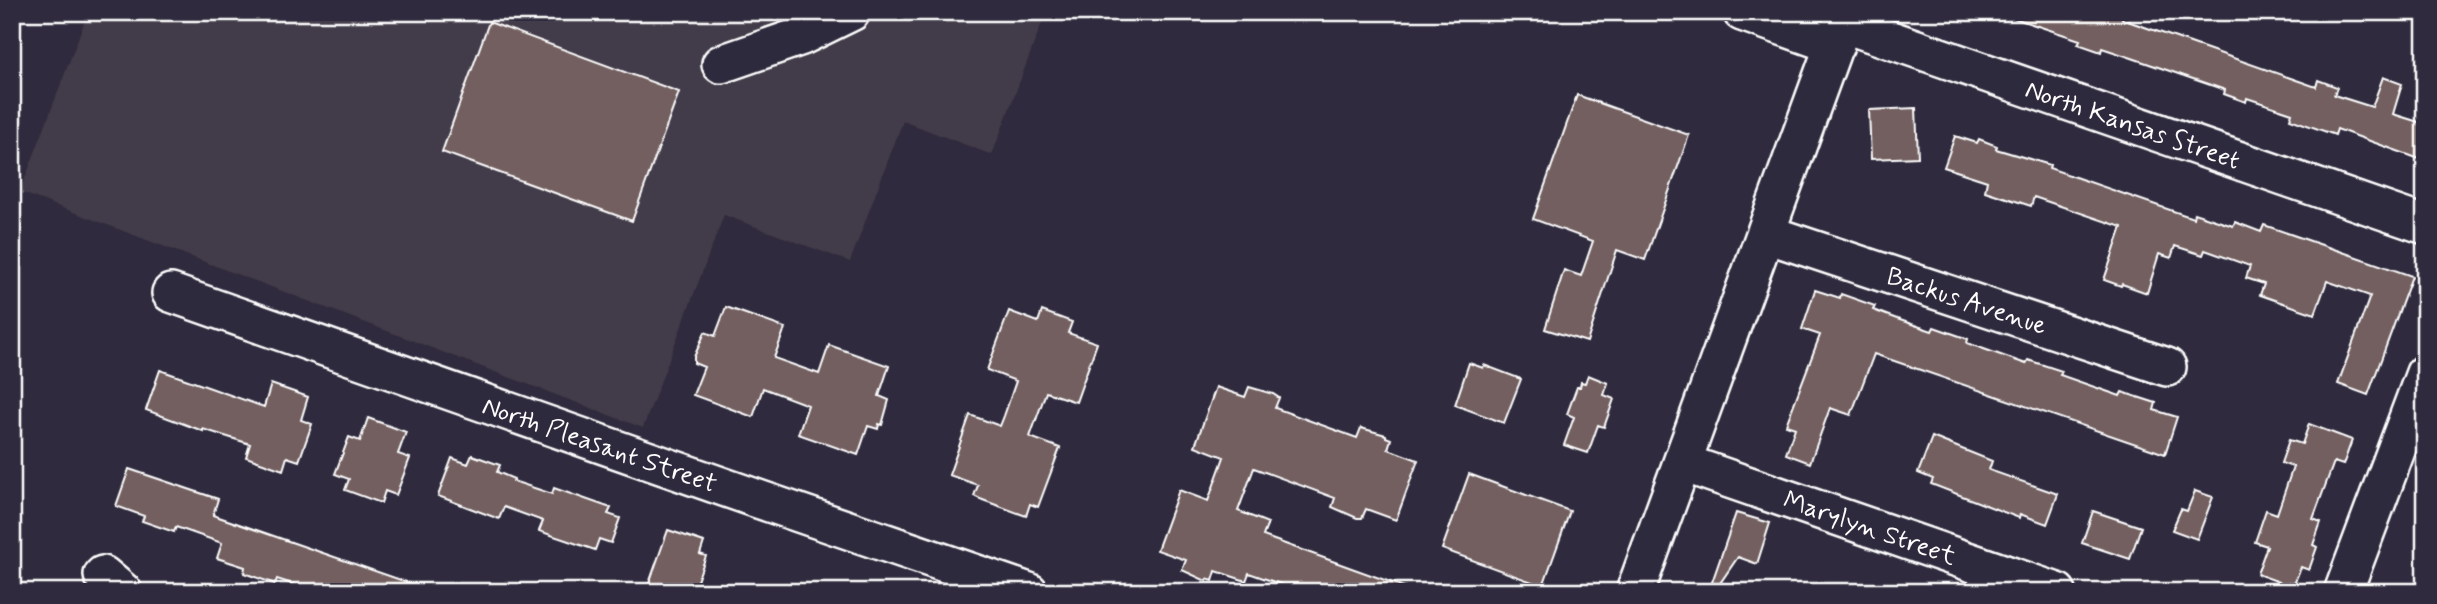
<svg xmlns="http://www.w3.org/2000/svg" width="2437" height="604" viewBox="0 0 2437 604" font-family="Mynerve,sans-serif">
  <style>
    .built { fill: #433a48 }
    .building { fill: #735f60; stroke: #fff; stroke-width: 2 }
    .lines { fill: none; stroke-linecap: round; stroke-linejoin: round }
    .minor-casing { stroke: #fff; stroke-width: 42 }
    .minor { stroke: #2f2a3d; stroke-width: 37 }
    .labels { text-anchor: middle; stroke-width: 5; stroke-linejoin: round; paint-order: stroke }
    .street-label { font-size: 26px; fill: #fff; stroke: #2f2a3d }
  </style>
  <rect width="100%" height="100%" fill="#2f2a3d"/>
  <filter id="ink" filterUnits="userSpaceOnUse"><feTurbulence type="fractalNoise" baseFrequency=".0143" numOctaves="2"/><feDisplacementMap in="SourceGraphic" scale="14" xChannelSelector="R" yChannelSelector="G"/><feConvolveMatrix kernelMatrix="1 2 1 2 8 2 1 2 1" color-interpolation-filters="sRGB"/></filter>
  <g filter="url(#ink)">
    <!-- built -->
    <path class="built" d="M88,12H1046L992,155L903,121L850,262L724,215L643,428L20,192Z"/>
    <!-- building -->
    <path class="building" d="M2009,12H2124L2122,19L2316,87L2318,80L2337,87L2334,95L2372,107L2383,77L2402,84L2393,114L2425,124V161L2337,129L2335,135L2290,119L2292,113L2247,98L2246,102L2224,94L2225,90L2129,57L2102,48L2101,52L2078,44L2080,40L2008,16Z
      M489,22L679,92L632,221L442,152Z
      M1577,95L1689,135L1645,260L1617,250L1587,342L1545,329L1564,270L1581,276L1593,241L1533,219Z
      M1916,108L1918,157L1871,159L1869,110Z
      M1955,136L1977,143L1979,139L1997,146L1996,149L2050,165L2049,168L2193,218L2194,213L2233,226L2235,222L2261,232L2264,225L2412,276L2368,395L2338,384L2370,296L2327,281L2315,314L2260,295L2264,284L2246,278L2250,266L2205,250L2203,255L2175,246L2171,258L2159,254L2147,293L2122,284L2121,286L2104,280L2122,227L2034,197L2031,206L1985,191L1987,181L1944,167Z
      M1815,290L1840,298L1841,294L1875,306L1873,310L1897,319L1932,331L1934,327L1968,339L1967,343L2026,364L2028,360L2062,371L2060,375L2120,396L2122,392L2156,403L2154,410L2177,417L2165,454L1874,354L1851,415L1830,408L1810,463L1786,454L1795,428L1786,425L1820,335L1802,329Z
      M726,307L785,328L774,358L819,374L829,345L889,366L879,396L889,400L882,425L879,424L878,429L868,426L858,455L798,434L808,405L763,388L753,417L693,395L704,367L694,363V357L705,332L715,336Z
      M1009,311L1038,322L1042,311L1072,322L1068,333L1097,343L1076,402L1046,392L1030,437L1060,448L1038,507L1030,504L1026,516L980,499L974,496L978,485L949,475L970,415L1000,426L1004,416L1016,381L987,370Z
      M1469,363L1483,368L1484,365L1521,379L1504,423L1455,405Z
      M160,370L264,407L271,384L308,397L301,420L312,424L299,461L287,457L283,470L246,457L250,444L203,429V431L146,410Z
      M1588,375L1608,383L1604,395L1614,399L1604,427L1598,425L1588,453L1564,445L1574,417L1567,414L1577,387H1580L1581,382L1585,383Z
      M1216,387L1245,397L1249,387L1273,394L1279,398L1275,408L1357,438L1361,428L1386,435V437L1391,439L1388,449L1418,460L1396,520L1366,509L1362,518H1357L1332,507L1335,498L1254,468L1238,511L1268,523L1263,536L1410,589L1409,592H1303L1249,573L1246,581L1216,571L1213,581L1207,579L1206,581L1182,570L1186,560L1157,550L1179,490L1208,501L1224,457L1195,446Z
      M368,418L406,432L398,454L410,458L396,495L385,491L381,503L345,490L349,479L335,474L349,437L360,441Z
      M2309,424L2352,440L2343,465L2334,462L2313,519L2321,522L2313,545L2317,547L2309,570L2301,567L2293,587L2257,574L2267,546L2255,542L2266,510L2277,514L2293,467L2281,463L2289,440L2302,444Z
      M1932,437L1992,461L1989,470L2058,494L2047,524L2020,514L2019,518L1931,484L1933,479L1918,473Z
      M472,455L500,465L497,472L514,479L513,481L552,494L554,488L611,508L608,514L620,518L611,543L599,539L595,550L539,531L543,521L504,507L499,519L438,496L452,458L468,464Z
      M129,469L218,499L213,515L427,589L426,592H316L277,579L275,584L244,573L245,567L217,558L222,543L176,527L174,532L142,521L144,516L116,506Z
      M1469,474L1570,511L1543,586L1442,549Z
      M2195,491L2213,497L2197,539L2172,530L2181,509L2187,511Z
      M2093,511L2141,527L2130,559L2082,543Z
      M1736,513L1770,523L1757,564L1738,557L1714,592H1711L1709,591Z
      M668,530L704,542L700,554L706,556L693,592H646Z"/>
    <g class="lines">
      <!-- minor casing -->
      <g class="minor-casing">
        <path id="minor" d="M1742,12L1835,45
          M1842,23L2425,225
          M721,64L802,36L851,12
          M1767,234L2167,367
          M171,293L758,499L1029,592
          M1683,463L2057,592
          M103,575L123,592
          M1635,592L1846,12
          M2343,592L2425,373"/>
      </g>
      <!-- minor -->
      <use href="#minor" class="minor"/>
    </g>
  </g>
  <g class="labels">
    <!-- street labels -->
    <g class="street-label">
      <text transform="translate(2133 124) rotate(19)" y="9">North Kansas Street</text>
      <text transform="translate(1967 300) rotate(18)" y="9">Backus Avenue</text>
      <text transform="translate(600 444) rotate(19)" y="9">North Pleasant Street</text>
      <text transform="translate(1870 527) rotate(19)" y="9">Marylyn Street</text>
    </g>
  </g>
  <!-- margin -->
  <rect width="2437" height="604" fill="none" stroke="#2f2a3d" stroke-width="42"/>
  <rect x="21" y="21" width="2395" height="562" fill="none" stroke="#fff" stroke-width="2.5" filter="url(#ink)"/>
</svg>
